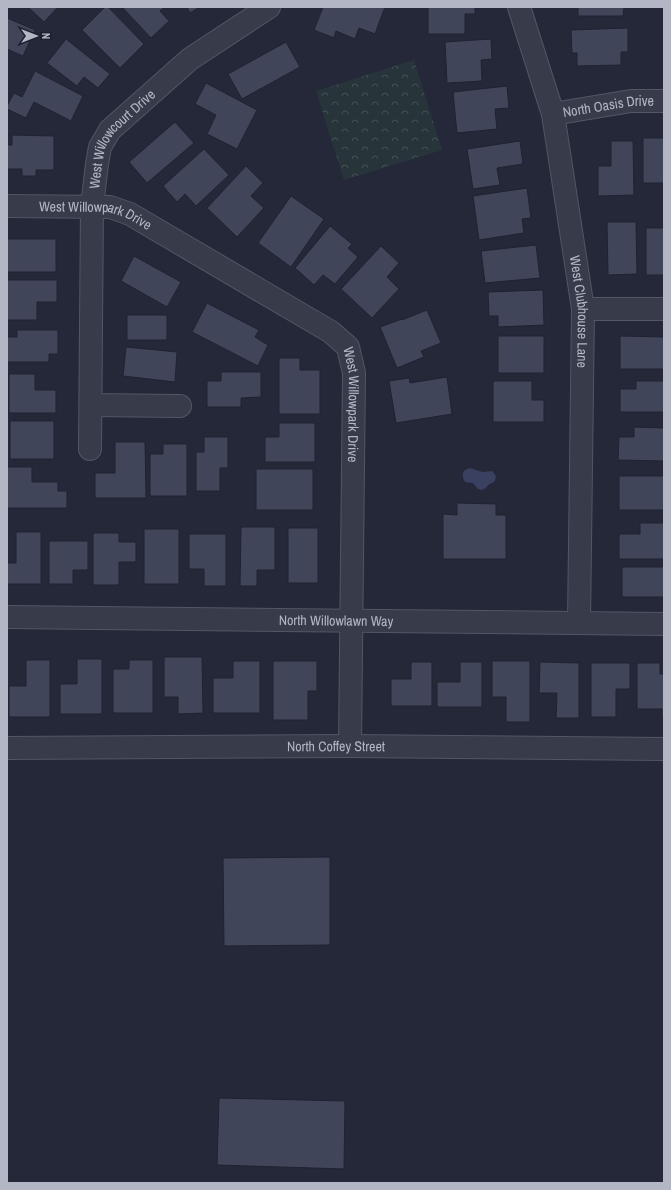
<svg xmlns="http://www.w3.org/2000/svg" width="671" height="1190" viewBox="0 0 671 1190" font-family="'Archivo Narrow',sans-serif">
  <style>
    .park { fill: url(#park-crowns) }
    .water { fill: #3a405f }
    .building { fill: #414559; stroke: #1f2230 }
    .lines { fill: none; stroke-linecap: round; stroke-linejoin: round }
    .minor-casing { stroke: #535665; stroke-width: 24 }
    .tertiary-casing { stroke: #535665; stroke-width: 24 }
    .minor { stroke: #383b4a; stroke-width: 22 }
    .tertiary { stroke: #383b4a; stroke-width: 22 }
    .labels { text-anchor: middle; stroke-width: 3; stroke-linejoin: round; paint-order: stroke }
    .street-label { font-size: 14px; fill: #b3b6c5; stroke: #1d202e }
  </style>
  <defs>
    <pattern id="park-crowns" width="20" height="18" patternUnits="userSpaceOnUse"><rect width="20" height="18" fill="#27353b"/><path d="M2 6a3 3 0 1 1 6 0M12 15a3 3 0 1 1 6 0" fill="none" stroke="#445056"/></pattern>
  </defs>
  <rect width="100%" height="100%" fill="#242839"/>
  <!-- park -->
  <path class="park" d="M414,60L442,150L344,180L316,91Z"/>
  <!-- water -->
  <path class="water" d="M470,468L482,472L492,471C496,475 497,477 494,482L488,485L486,488L482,490L478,489L473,483L465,482C461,475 462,470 470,468Z"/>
  <!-- building -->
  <path class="building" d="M28,7H58L44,22Z
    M105,7H108L144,44L120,68L82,30Z
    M122,7H165L160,11L169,21L151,38Z
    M187,7H200L190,13Z
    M323,7H385L375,34L359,28L355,39L336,31L334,38L314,30Z
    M428,7H475V14H465V34H428Z
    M578,7H624L623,16H578Z
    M7,18L35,30L23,56L7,49Z
    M628,28V52H621V65L577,66V53H572L571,30Z
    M66,39L110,74L98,88L84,77L77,86L47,63Z
    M491,39L492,59L481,60L482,81L447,83L445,42Z
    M286,42L300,67L242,99L228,74Z
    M35,71L83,96L71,121L34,102L26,118L7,109V106L14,93L22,97Z
    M206,83L257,110L237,149L207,134L216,115L195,104Z
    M507,86L509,108L495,109L497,129L457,133L453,92Z
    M175,122L194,143L147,183L129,162Z
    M12,135L54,136V170H36V176H22V169H7V145H12Z
    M643,138H664V183H643Z
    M520,141L523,164L497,168L500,185L473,189L467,149Z
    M611,141H633L634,195L598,196V166H611Z
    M204,149L229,175L196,206L185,194L177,202L163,186Z
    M246,166L263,183L251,196L264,208L237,237L207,208Z
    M527,188L531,218L522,219L524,233L479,240L473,196Z
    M291,196L324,219L291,267L258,243Z
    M607,222H636L637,274L608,275Z
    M330,226L352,244L348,248L358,257L335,284L323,275L314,285L295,268Z
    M646,228H664V275H646Z
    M7,239H56V272H7Z
    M536,245L540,278L485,283L481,251Z
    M381,246L399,263L387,277L399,289L372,318L341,289Z
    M134,256L181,282L167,307L121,281Z
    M7,280H57V302H37V320H7Z
    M543,290L544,325L498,327V316H489L488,292Z
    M207,303L259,330L255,337L268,345L258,366L192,332Z
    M427,310L441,343L421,351L424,357L397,368L380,327L402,319V320Z
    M127,315H167V340H127Z
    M17,330H58V354H49V362H7V337H17Z
    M498,336H544V373H498Z
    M620,336L664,337V369H620Z
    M126,347L177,352L175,382L123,376Z
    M279,358H300V370H320V414H279Z
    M221,372H261V397L241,398V407H207V381H221Z
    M9,374H35V390H56V413H9Z
    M447,377L452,414L396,423L389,381L409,378L410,383Z
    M493,381H532V400H544V422H493Z
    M636,381H664V412H620V389H636Z
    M10,421H54V459H10Z
    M279,423H315V462H265V437H279Z
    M634,427L664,428V461L618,460L619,437H634Z
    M204,437H228V468H220V491H196V452H204Z
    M115,442H145L146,498H95V473H115Z
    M163,444H187V496H150V454H163Z
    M7,467H32V482H58V491H67V508H7Z
    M256,469H313V510H256Z
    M619,476H664V510H619Z
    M457,503L496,504V515H506V559H443V514L457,515Z
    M640,523H664V559H619V534H640Z
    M241,527H275V570H257V586H240Z
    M288,528H318V583H288Z
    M144,529H179V584H144Z
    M16,532H41V584H7V563H16Z
    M93,533H119V542H136V562H119V585H93Z
    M189,534H226V586H204V569H189Z
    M49,541H88V570H73V584H49Z
    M622,567H664V597H622Z
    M164,657H202L203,713L178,714V697H164Z
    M77,659H102V714H60V684H77Z
    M26,660H50V717H9V686H26Z
    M129,660H153V713H113V669H129Z
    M233,661H260V713H213V678H233Z
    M273,661H317V691H308V720H273Z
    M492,661H530V722H506V697H492Z
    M411,662H432V706H391V679H411Z
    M460,662H482V707H437V682H460Z
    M540,662L579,663V718H556L557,693H539Z
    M591,663H630V689H616V717H591Z
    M637,663H660V674H664V717H662V709H637Z
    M330,857V945L224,946L223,858Z
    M219,1098L345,1101L344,1169L217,1165Z"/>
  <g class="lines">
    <!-- minor casing -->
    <g class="minor-casing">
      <g id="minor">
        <path id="s1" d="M519,7L553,114L583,309L579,623"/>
        <path id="s2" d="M553,114L631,101H664"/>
        <path id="s3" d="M7,206L110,207L130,214L331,332L348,347L354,373L350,746"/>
        <path d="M583,309H664"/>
        <path d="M91,405L180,406"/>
        <path id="s4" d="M90,449L92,206L97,164L100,147L110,130L190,59L269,7"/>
        <path id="s5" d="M7,617L664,624"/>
      </g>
    </g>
    <!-- tertiary casing -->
    <g class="tertiary-casing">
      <g id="tertiary">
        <path id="s6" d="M7,748L350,746L664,749"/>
      </g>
    </g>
    <!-- minor -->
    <use href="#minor" class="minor"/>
    <!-- tertiary -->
    <use href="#tertiary" class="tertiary"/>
  </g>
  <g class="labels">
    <!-- street labels -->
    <g class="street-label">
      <text dy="5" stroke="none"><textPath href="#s2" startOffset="56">North Oasis Drive</textPath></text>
      <text dy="5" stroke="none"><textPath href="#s4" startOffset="320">West Willowcourt Drive</textPath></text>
      <text dy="5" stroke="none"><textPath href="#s3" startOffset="90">West Willowpark Drive</textPath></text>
      <text dy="5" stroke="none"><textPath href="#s1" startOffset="312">West Clubhouse Lane</textPath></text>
      <text dy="5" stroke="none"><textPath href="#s3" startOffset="438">West Willowpark Drive</textPath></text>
      <text dy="5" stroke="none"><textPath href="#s5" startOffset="329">North Willowlawn Way</textPath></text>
      <text dy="5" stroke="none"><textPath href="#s6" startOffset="329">North Coffey Street</textPath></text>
    </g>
  </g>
  <!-- border -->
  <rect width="671" height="1190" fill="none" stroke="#b3b6c5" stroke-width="16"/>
  <!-- north arrow -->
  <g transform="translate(36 36) rotate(90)" stroke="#1d202e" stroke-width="3" paint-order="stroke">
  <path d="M0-3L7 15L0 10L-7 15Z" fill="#b3b6c5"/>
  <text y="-6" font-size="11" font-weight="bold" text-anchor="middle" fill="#b3b6c5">N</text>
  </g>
</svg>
